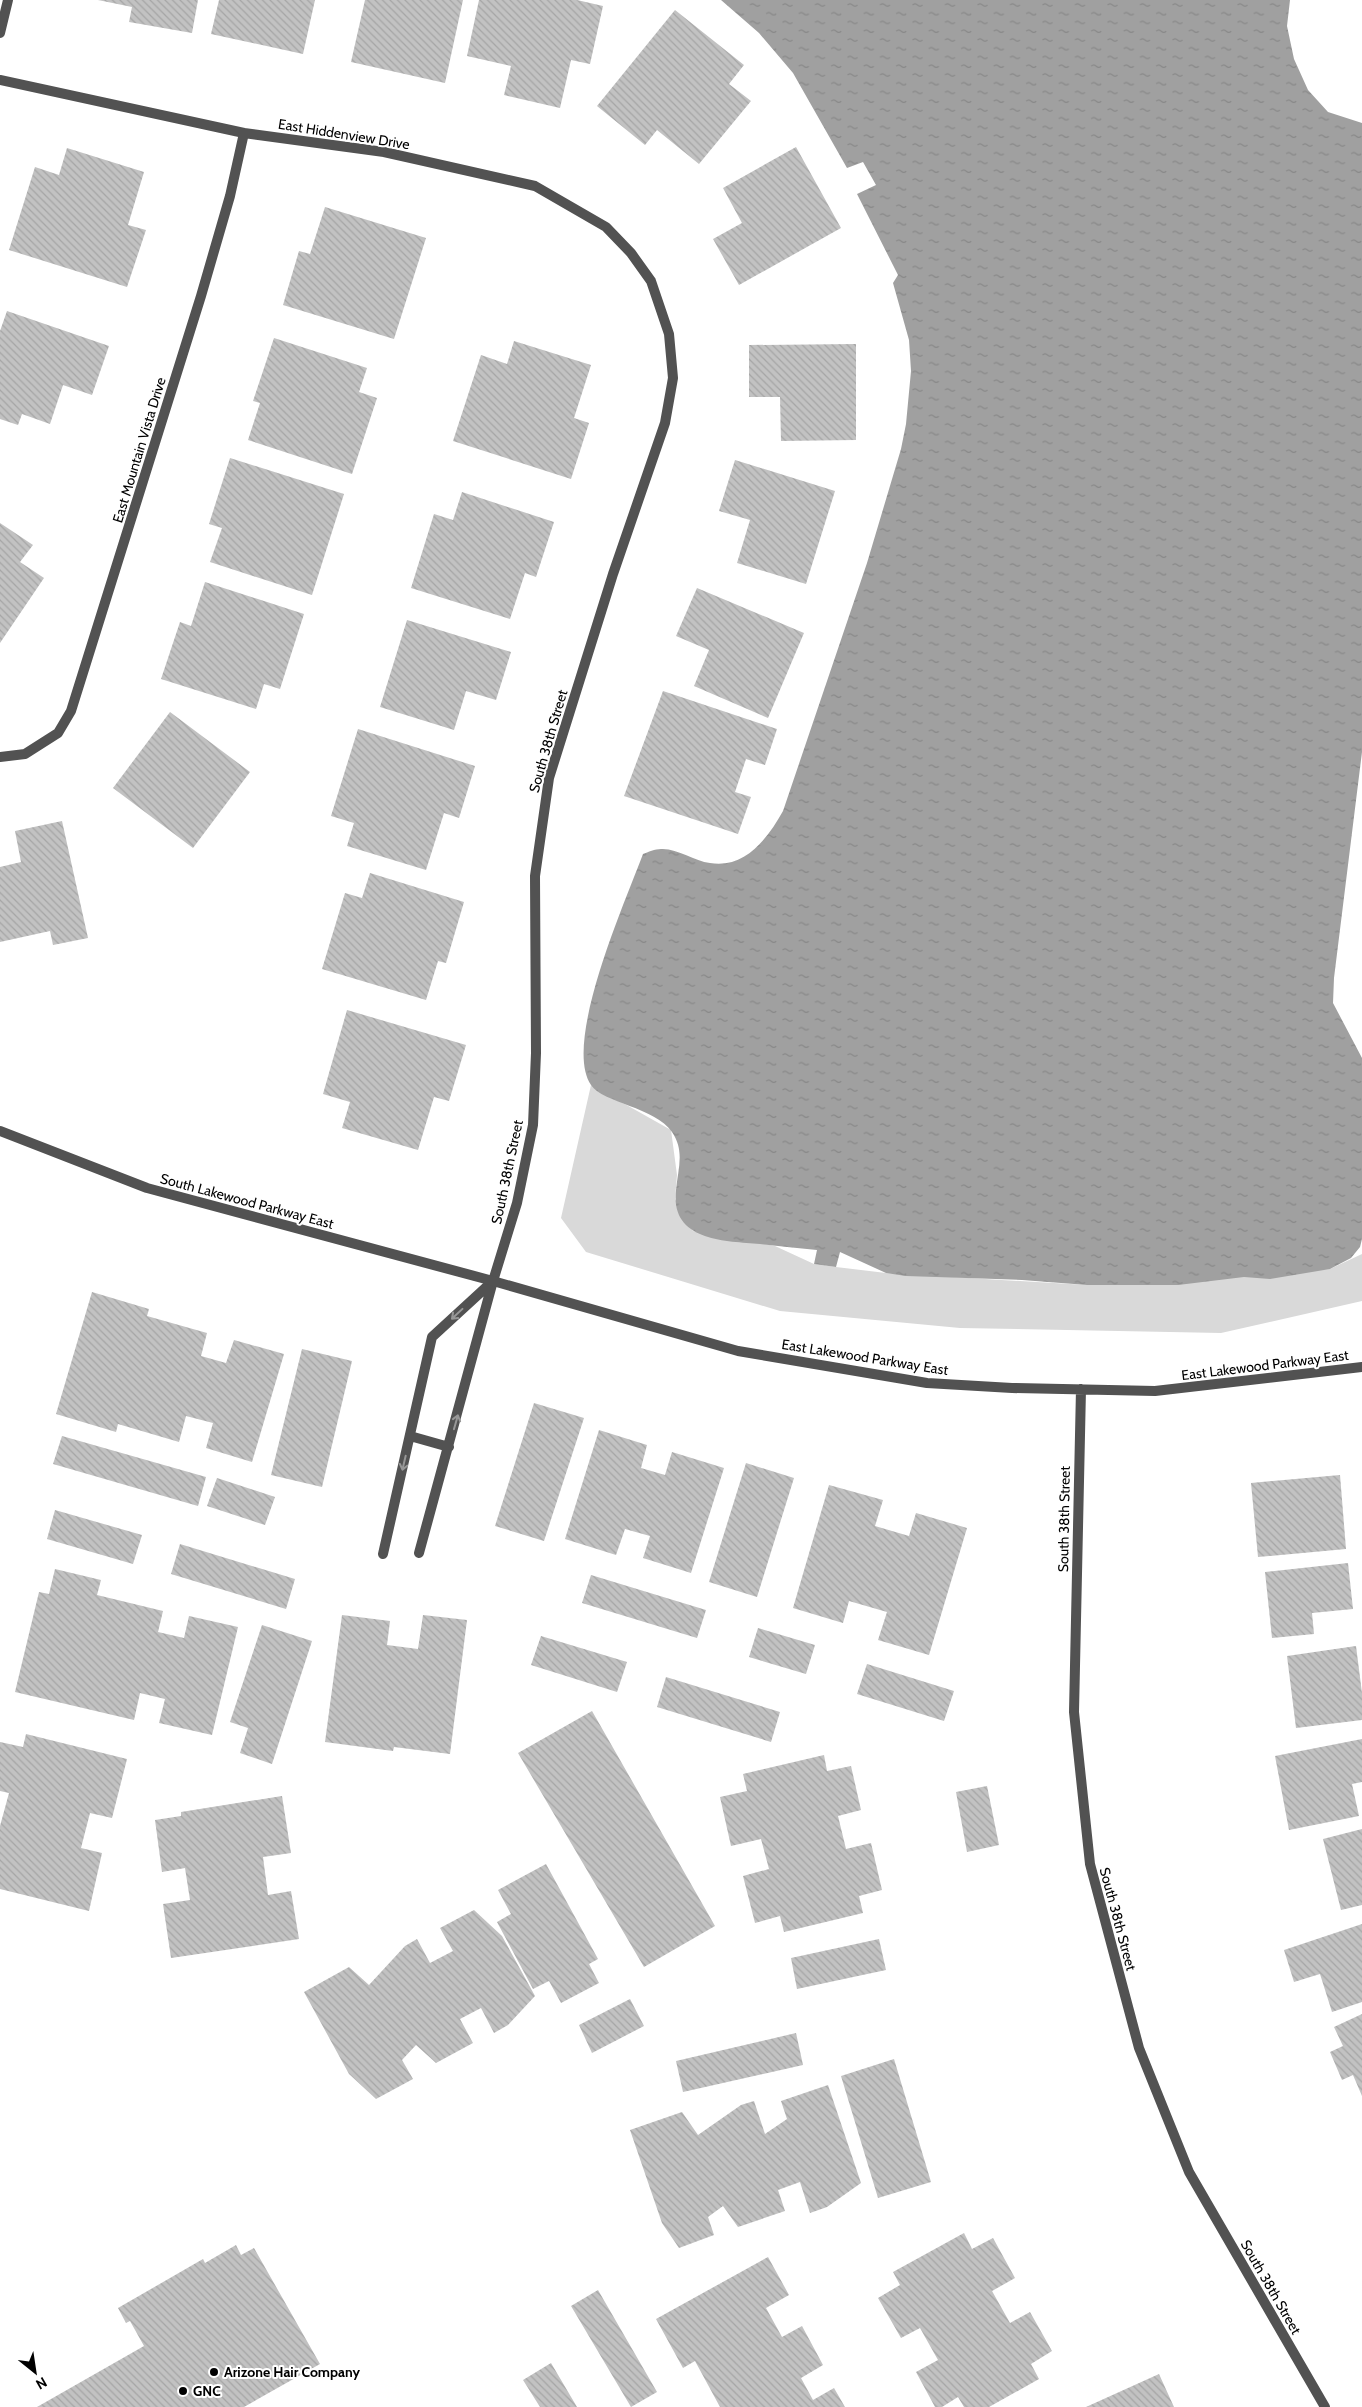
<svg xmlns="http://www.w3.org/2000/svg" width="1362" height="2407" viewBox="0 0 1362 2407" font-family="Cabin,sans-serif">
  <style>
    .green { fill: #d9d9d9 }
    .water { fill: url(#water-ripples) }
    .building { fill: url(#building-back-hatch) }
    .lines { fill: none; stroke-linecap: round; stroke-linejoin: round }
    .service { stroke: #525252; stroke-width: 10 }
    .minor { stroke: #525252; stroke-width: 10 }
    .tertiary { stroke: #525252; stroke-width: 10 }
    .oneway { stroke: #979797 }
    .poi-dot { fill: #000; stroke: #fff; stroke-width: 2 }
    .labels { text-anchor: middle; stroke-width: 4; stroke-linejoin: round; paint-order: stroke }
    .street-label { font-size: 14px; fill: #000; stroke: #fff }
    .poi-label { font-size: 14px; font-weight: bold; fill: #000; stroke: #fff; text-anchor: start }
  </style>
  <defs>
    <pattern id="water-ripples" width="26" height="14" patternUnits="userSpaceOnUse" patternTransform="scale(1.25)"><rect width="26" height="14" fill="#a0a0a0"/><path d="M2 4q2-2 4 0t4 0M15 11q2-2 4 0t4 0" fill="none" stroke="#888"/></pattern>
    <pattern id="building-back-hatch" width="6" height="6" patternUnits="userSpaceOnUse" patternTransform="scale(1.25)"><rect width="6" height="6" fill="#c2c2c2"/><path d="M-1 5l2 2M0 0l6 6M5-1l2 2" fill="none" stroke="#a5a5a5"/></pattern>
  </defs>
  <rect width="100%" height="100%" fill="#fff"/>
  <!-- green -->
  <path class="green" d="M591,1085L671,1130L677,1175L675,1199L693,1231L775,1246L814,1264L836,1267L886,1273L1087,1285L1330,1269L1362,1254V1301L1221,1333L960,1328L780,1311L586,1252L561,1218Z"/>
  <!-- water -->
  <path class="water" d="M721,0H1290L1287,26L1294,59L1308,90L1328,112L1362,123V752L1334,978L1333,1003L1362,1058V1239L1360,1247L1351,1258L1330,1269L1270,1279L1244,1277L1178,1285H1087L1022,1280L906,1276L886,1273L840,1252L836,1267L814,1264L817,1250C798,1248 779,1246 760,1244C724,1241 670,1241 676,1190C678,1169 685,1151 672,1132C655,1107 603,1103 591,1085C562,1043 626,900 643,854C648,852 655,849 661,849C677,848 694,861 710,863C745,869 768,838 783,811L867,563L901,449L906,424L911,371L909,340L893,283L898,275L857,194L876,185L863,162L847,168L793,73L759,33Z"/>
  <!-- building -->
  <path class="building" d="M98,0H198L192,33L129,22L132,7Z
    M219,0H315L303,54L211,34Z
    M365,0H463L445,83L351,62Z
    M479,0H577L603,6L590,64L571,60L560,108L504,95L511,66L467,56Z
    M675,10L744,65L729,84L751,101L699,164L657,130L645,145L597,106Z
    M796,147L841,228L739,285L713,239L742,223L723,188Z
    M67,148L144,172L128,225L146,230L127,287L9,250L35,167L59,175Z
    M325,207L426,238L394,339L283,305L299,251L310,254Z
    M7,311L109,346L92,395L63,385L50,424L22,414L18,425L0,419V331Z
    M274,338L367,368L359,392L377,398L352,474L248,440L260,403L253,401Z
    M514,341L591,365L574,418L589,423L571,479L453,441L481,355L507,364Z
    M856,344V440L781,441L780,397H749V345Z
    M230,458L344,494L312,595L210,562L222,528L209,524Z
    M735,460L835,491L806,584L737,563L750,520L719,511Z
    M462,492L554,522L536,577L525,573L510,619L411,588L434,514L453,520Z
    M0,523L33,545L20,562L44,578L0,643Z
    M205,582L304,614L280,689L264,684L256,709L161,679L180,622L191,626Z
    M697,588L804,633L768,718L694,686L709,650L676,636Z
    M407,620L511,652L496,700L466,691L454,730L380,707Z
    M663,691L777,729L765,765L746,759L735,792L751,797L738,834L624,796Z
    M170,712L250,772L193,848L113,788Z
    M358,729L475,766L459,818L444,813L426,870L347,846L354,823L331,816Z
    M62,821L88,938L53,945L50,931L0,942V867L21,862L15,831Z
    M370,873L464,902L446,963L438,961L426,1000L322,969L345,893L362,898Z
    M347,1010L466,1045L449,1101L434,1097L418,1150L342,1128L350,1102L323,1094Z
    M92,1292L149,1309L147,1316L207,1333L201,1356L226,1363L234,1340L284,1354L252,1462L206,1448L213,1423L186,1416L179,1442L118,1424L116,1432L56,1414Z
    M302,1349L352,1361L322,1487L271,1475Z
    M534,1403L584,1418L544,1541L495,1526Z
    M599,1430L647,1445L641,1468L665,1475L672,1452L724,1468L691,1573L643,1558L650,1536L625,1529L616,1555L565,1539Z
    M62,1436L206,1477L198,1506L53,1464Z
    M746,1463L794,1478L757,1597L709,1582Z
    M1340,1475L1346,1549L1258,1557L1251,1483Z
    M217,1478L275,1497L265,1525L207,1506Z
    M829,1485L883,1500L875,1526L909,1536L916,1513L967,1528L929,1655L878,1640L887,1612L849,1601L843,1623L793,1608Z
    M55,1510L142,1535L133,1564L47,1539Z
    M180,1544L295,1579L286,1609L171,1574Z
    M1348,1563L1353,1609L1312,1613L1314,1634L1272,1638L1265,1572Z
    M55,1569L101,1580L97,1595L163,1611L158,1632L184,1638L189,1616L238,1627L212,1735L159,1723L165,1699L140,1693L134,1720L15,1692L39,1592L49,1594Z
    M591,1575L706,1610L697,1638L582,1603Z
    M342,1615L390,1621L387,1645L418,1649L423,1615L467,1620L450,1754L394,1747L393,1751L325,1742Z
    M262,1625L312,1641L272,1764L240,1753L248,1728L230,1722Z
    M758,1628L815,1645L806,1674L749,1657Z
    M541,1636L627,1662L617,1692L531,1665Z
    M1356,1646L1362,1693V1720L1296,1728L1287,1656Z
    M867,1664L954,1691L944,1721L857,1694Z
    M666,1677L780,1712L771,1742L657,1707Z
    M592,1711L715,1926L644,1967L518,1753Z
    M26,1734L127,1759L112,1818L90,1813L81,1848L102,1853L89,1911L0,1889V1826L9,1793L0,1791V1742L23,1747Z
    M1362,1739V1782L1352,1784L1359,1816L1289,1830L1275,1756Z
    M824,1755L827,1771L851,1766L861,1810L838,1816L846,1849L871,1843L882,1890L859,1896L863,1913L784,1932L780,1916L755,1923L743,1876L769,1869L761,1839L731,1846L720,1797L747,1791L743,1774Z
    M987,1786L999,1845L967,1852L956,1792Z
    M282,1796L291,1853L263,1857L268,1895L291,1891L299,1939L171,1958L163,1904L190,1900L185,1868L162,1872L155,1820L181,1816V1812Z
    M1362,1829V1905L1341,1910L1323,1839Z
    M546,1864L598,1959L589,1964L599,1983L561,2003L549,1981L533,1989L497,1922L511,1914L498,1890Z
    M474,1910L502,1936L535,1996L508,2025L494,2033L481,2008L460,2019L473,2043L436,2063L416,2045L402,2060L413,2079L376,2099L349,2074L304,1992L349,1967L369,1985L405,1946L417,1939L430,1963L453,1951L440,1928Z
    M1362,1924V2002L1332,2012L1320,1974L1294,1982L1284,1950Z
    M879,1939L886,1970L797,1989L791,1958Z
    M630,1999L644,2026L592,2053L579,2025Z
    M1362,2014V2096L1353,2075L1342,2080L1330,2052L1343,2046L1334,2027Z
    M796,2033L803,2065L683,2092L676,2061Z
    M894,2059L931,2182L878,2198L841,2076Z
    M828,2085L861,2183L827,2207L810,2213L800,2182L778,2190L785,2211L738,2227L723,2206L708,2217L714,2235L679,2248L662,2223L630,2130L682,2112L698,2135L741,2105L754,2101L765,2134L787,2119L781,2101Z
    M964,2233L972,2249L993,2238L1015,2278L992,2291L1010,2323L1030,2312L1052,2351L1031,2364L1039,2379L989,2407H964L958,2397L942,2407H935L916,2372L938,2360L920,2328L901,2338L878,2298L900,2285L893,2272Z
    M236,2245L241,2255L254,2248L320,2364L244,2407H37L144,2346L130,2321L126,2323L118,2308L203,2259L205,2263Z
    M768,2257L789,2295L766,2308L782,2337L802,2326L823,2365L801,2378L813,2400L834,2388L845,2407H720L695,2361L683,2368L656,2319Z
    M598,2290L657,2392L631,2407L571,2306Z
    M551,2363L577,2407H540L523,2380Z
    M1159,2374L1174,2407H1086Z"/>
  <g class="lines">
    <!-- service -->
    <path class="service" d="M410,1436L449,1447
      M419,1553L493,1281
      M383,1554L432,1337L493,1281"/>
    <!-- minor -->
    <path class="minor" d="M0,33L8,0
      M0,80L244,133L384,152L535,186L606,227L631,253L651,281L669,334L673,378L665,423L613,574L549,778L535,876L536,1053L533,1125L517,1203L493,1281
      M0,757L25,754L58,733L71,711L201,296L230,196L244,133"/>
    <!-- tertiary -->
    <path class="tertiary" d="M0,1131L147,1188L493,1281L738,1351L927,1383L1012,1388L1155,1391L1362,1367
      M1081,1389L1074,1712L1090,1864L1139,2048L1189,2172L1325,2407"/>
  </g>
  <!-- one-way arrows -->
  <defs><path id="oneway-shaft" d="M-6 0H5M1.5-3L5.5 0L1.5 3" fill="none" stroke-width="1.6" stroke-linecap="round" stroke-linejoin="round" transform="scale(1.25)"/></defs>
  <g class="oneway">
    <use href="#oneway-shaft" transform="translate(457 1314) rotate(137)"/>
    <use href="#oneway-shaft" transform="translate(456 1422) rotate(-74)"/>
    <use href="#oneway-shaft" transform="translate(404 1463) rotate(103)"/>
  </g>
  <!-- markers -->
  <g class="poi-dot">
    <circle cx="214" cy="2372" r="5"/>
    <circle cx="183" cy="2391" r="5"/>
  </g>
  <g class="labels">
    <!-- street labels -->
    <g class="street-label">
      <text transform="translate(344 134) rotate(9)" y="5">East Hiddenview Drive</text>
      <text transform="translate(139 450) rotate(-73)" y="5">East Mountain Vista Drive</text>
      <text transform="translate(548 741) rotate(-74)" y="5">South 38th Street</text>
      <text transform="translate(507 1172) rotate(-78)" y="5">South 38th Street</text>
      <text transform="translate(247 1201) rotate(15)" y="5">South Lakewood Parkway East</text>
      <text transform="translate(865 1357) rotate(9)" y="5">East Lakewood Parkway East</text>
      <text transform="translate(1265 1365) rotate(-7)" y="5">East Lakewood Parkway East</text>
      <text transform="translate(1064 1519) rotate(-89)" y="5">South 38th Street</text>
      <text transform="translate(1118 1919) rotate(75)" y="5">South 38th Street</text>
      <text transform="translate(1271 2287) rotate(60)" y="5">South 38th Street</text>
    </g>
    <!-- poi labels -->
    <g class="poi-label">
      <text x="224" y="2377">Arizone Hair Company</text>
      <text x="193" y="2396">GNC</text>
    </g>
  </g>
  <!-- north arrow -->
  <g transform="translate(35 2372) rotate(150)" stroke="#ffffff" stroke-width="4" paint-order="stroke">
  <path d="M0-4L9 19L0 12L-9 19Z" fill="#000000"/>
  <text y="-8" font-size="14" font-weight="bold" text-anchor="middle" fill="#000000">N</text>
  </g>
</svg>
